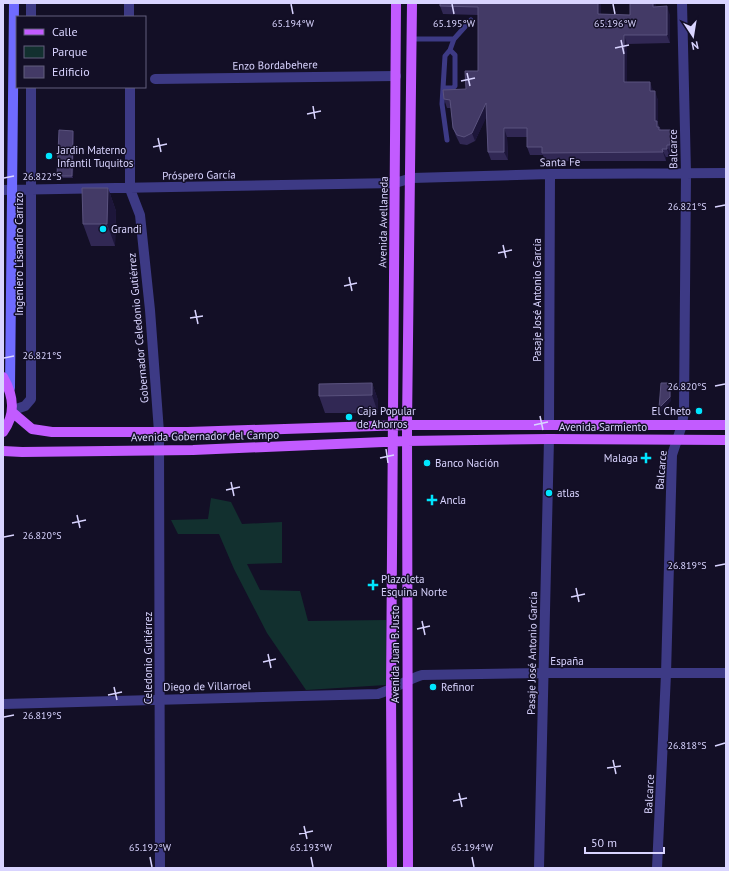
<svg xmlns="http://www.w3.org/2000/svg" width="729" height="871" viewBox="0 0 729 871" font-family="'PT Sans',sans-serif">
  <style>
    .green { fill: #12302f }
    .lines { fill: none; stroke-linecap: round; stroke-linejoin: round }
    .lane { stroke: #3d3a85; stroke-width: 5 }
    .street { stroke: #3d3a85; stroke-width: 10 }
    .secondary { stroke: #6f6bff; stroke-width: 10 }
    .primary { stroke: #c25bff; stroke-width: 10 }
    .wall { fill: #312854; fill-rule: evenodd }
    .shaded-wall { fill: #1d163a }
    .building { fill: #433a66; stroke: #5a527e }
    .ticks { fill: none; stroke: #d9d4ff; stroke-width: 1.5 }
    .poi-dot { fill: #00e5ff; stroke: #130f26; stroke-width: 1.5 }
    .labels { text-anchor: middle; stroke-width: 3; stroke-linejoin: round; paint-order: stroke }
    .street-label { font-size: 11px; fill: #d9d4ff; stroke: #130f26 }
    .poi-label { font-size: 11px; fill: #d9d4ff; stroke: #130f26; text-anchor: start }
    .ticks-label { font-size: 10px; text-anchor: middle; fill: #d9d4ff; stroke: #130f26; stroke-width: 3; stroke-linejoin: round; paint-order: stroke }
  </style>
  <rect width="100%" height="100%" fill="#130f26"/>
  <!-- green -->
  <path class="green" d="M211,498L231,502L242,524L282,522V563L247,564L260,590L300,591L308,621L386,620V685L306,690L267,633L234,569L219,534H178L171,520L208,519Z"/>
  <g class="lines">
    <!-- lane -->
    <path class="lane" d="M412,39H454L471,20
      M444,88H453L455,86V55L450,50
      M447,140L442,104L445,56L450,50L454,39"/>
    <!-- street -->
    <path class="street" d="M129,3V17
      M31,17V3
      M155,79L396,76
      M130,87V189L140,215L150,310L159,432L160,868
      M3,190L395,183L412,178L550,174L726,173
      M13,410L25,406L31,399V87
      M549,425L550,174
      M3,704L378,694C394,689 406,680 422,675L544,673H726
      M539,868L549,439
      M657,868L666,674L672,455L682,425L684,411L686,173L682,3"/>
    <!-- secondary -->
    <path class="secondary" d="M10,388L14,3"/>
    <!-- primary -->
    <path class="primary" d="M3,377C14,396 16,414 3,432
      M12,412L32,429L52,432H188L407,425H726
      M3,451L22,452L193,450L407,441L549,439L726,440
      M392,868L391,690L396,3
      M408,868L407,425L412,3"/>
  </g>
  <!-- wall -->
  <path class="wall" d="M440,3H656V7L670,15V43L627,44V82L653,90L658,100V124L661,130H671L674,138L673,153H670V157H666V161H545L543,155H530L527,147V137H507L508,160H491L488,152L486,117L475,141L467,145L460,144L456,136L453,128L451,108H447L444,99L466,89L478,71V15L443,14L440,6ZM601,4H630V15L601,14Z
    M74,133L73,178H58L57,176Z
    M108,188L116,211L115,246H91L83,224Z
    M372,383L378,400V413H325L319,396Z"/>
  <!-- shaded-wall -->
  <path class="shaded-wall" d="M598,3L601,4V22L598,14Z
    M653,3H656V15L653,7Z
    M667,6L670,15V43L667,35Z
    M624,35L627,44V90L624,82Z
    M650,82L653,90V100L650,91Z
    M655,91L658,100V124L663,135V138L655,121Z
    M486,103L489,112L475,141L472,133Z
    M504,128L507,137L508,160L504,152Z
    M671,130L674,138L673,153L670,145Z
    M73,131L74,133L73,178L72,176Z
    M667,145L670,153V157L667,149Z
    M662,149L666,157V161Z
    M108,188L116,211L115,246L107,224Z
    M372,383L378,400V413L372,395Z
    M670,383L671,388V401L661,412L659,408Z"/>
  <!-- building -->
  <path class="building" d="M440,3H598V14L630,15V3H653V7L667,6V35H624V82H650V91H655V121H657V127H659V130H671L670,145H667V149H662L663,152L542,153V147H527V128H504V152H488L486,103L472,133L464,137L457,135L453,128L450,100L444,99L443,90L466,89L465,71H478V7L440,6Z
    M59,130L73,131L72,176H57Z
    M82,188H108L107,224H83Z
    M372,383V395L319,396V384Z
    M661,383H670V397L659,408Z"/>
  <!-- ticks -->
  <path class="ticks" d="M291,4L293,14M452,4L454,14M613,4L615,14M621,40L624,54M615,48L629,45M467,73L470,86M461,81L475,78M313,106L315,119M307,114L321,111M158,138L161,152M153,147L167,144M4,178L14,176M715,207L725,205M503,245L506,258M498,253L512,250M349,277L352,291M344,286L357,283M195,310L198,324M190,318L203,316M4,358L14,356M715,386L725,384M540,416L543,430M534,425L548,422M386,449L388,463M380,458L394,455M231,482L234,496M226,490L240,487M77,515L80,528M72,523L86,520M4,537L14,535M715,566L725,564M576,588L579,602M571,597L585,594M422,621L425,635M417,629L430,626M268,654L271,668M263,662L276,659M114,687L117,700M108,695L122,692M4,717L14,715M715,746L725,743M613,760L616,774M607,768L621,766M459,793L462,807M453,801L467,798M304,826L307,839M299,834L313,831M150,857L152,867M311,857L313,867M472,857L474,867"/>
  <!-- markers -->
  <g class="poi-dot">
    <circle cx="49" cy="156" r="4"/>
    <circle cx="103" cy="229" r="4"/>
    <circle cx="699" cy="411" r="4"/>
    <circle cx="349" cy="417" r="4"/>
    <path d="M644 452h4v4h4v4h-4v4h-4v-4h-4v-4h4z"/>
    <circle cx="427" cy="463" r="4"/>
    <circle cx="549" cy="493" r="4"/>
    <path d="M430 494h4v4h4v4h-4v4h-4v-4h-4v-4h4z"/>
    <path d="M371 579h4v4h4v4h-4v4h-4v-4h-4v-4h4z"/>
    <circle cx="433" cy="687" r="4"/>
  </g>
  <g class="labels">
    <!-- street labels -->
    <g class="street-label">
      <text transform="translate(275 65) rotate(-1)" y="4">Enzo Bordabehere</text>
      <text transform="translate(673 149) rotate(-91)" y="4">Balcarce</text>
      <text transform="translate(560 162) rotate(-1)" y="4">Santa Fe</text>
      <text transform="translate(199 175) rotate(-1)" y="4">Próspero García</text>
      <text transform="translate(383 222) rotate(-89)" y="4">Avenida Avellaneda</text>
      <text transform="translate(19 254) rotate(-90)" y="4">Ingeniero Lisandro Carrizo</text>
      <text transform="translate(537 300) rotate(-90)" y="4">Pasaje José Antonio García</text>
      <text transform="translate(138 328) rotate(-95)" y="4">Gobernador Celedonio Gutiérrez</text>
      <text x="603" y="431">Avenida Sarmiento</text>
      <text transform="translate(205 436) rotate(-1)" y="4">Avenida Gobernador del Campo</text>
      <text transform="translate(661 470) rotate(-85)" y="4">Balcarce</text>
      <text transform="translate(532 653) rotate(-89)" y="4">Pasaje José Antonio García</text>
      <text transform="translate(395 654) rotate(-90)" y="4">Avenida Juan B. Justo</text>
      <text transform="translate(148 658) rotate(-90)" y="4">Celedonio Gutiérrez</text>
      <text x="567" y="665">España</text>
      <text transform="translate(207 686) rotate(-1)" y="4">Diego de Villarroel</text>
      <text transform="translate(649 794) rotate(-87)" y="4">Balcarce</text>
    </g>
    <!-- poi labels -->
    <g class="poi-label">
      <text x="57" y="154">Jardin Materno<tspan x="57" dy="13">Infantil Tuquitos</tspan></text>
      <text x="111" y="233">Grandi</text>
      <text x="357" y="415">Caja Popular<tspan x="357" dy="13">de Ahorros</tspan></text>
      <text x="691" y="415" text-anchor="end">El Cheto</text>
      <text x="638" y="462" text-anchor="end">Malaga</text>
      <text x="435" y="467">Banco Nación</text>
      <text x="557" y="497">atlas</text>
      <text x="440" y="504">Ancla</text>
      <text x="381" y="583">Plazoleta<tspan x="381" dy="13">Esquina Norte</tspan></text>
      <text x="441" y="691">Refinor</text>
    </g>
  </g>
  <g class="ticks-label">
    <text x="293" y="27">65.194°W</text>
    <text x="454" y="27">65.195°W</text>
    <text x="615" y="27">65.196°W</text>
    <text x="42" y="180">26.822°S</text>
    <text x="687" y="210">26.821°S</text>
    <text x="42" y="359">26.821°S</text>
    <text x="687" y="390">26.820°S</text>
    <text x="42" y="539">26.820°S</text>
    <text x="687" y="569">26.819°S</text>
    <text x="42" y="719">26.819°S</text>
    <text x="687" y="749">26.818°S</text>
    <text x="150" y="851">65.192°W</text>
    <text x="311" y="851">65.193°W</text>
    <text x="472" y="851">65.194°W</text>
  </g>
  <!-- border -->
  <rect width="729" height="871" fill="none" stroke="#d9d4ff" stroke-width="8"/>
  <!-- legend -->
  <rect x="16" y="16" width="130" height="72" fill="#130f26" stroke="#625e7d"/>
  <rect x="24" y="29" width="20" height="6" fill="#c25bff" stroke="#625e7d"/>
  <text x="52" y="36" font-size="12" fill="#d9d4ff">Calle</text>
  <rect x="24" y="46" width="20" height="12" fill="#12302f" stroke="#625e7d"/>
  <text x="52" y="56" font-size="12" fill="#d9d4ff">Parque</text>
  <rect x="24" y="66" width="20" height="12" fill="#433a66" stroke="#625e7d"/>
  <text x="52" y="76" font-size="12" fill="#d9d4ff">Edificio</text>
  <!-- north arrow -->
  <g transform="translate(693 36) rotate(168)" stroke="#130f26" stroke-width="3" paint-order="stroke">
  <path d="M0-3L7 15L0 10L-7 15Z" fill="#d9d4ff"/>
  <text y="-6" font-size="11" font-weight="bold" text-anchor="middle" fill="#d9d4ff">N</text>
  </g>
  <!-- scale -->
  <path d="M585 847v6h79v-6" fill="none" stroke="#d9d4ff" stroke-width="2"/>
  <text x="591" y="847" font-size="12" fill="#d9d4ff" stroke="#130f26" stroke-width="3" paint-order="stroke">50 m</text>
</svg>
